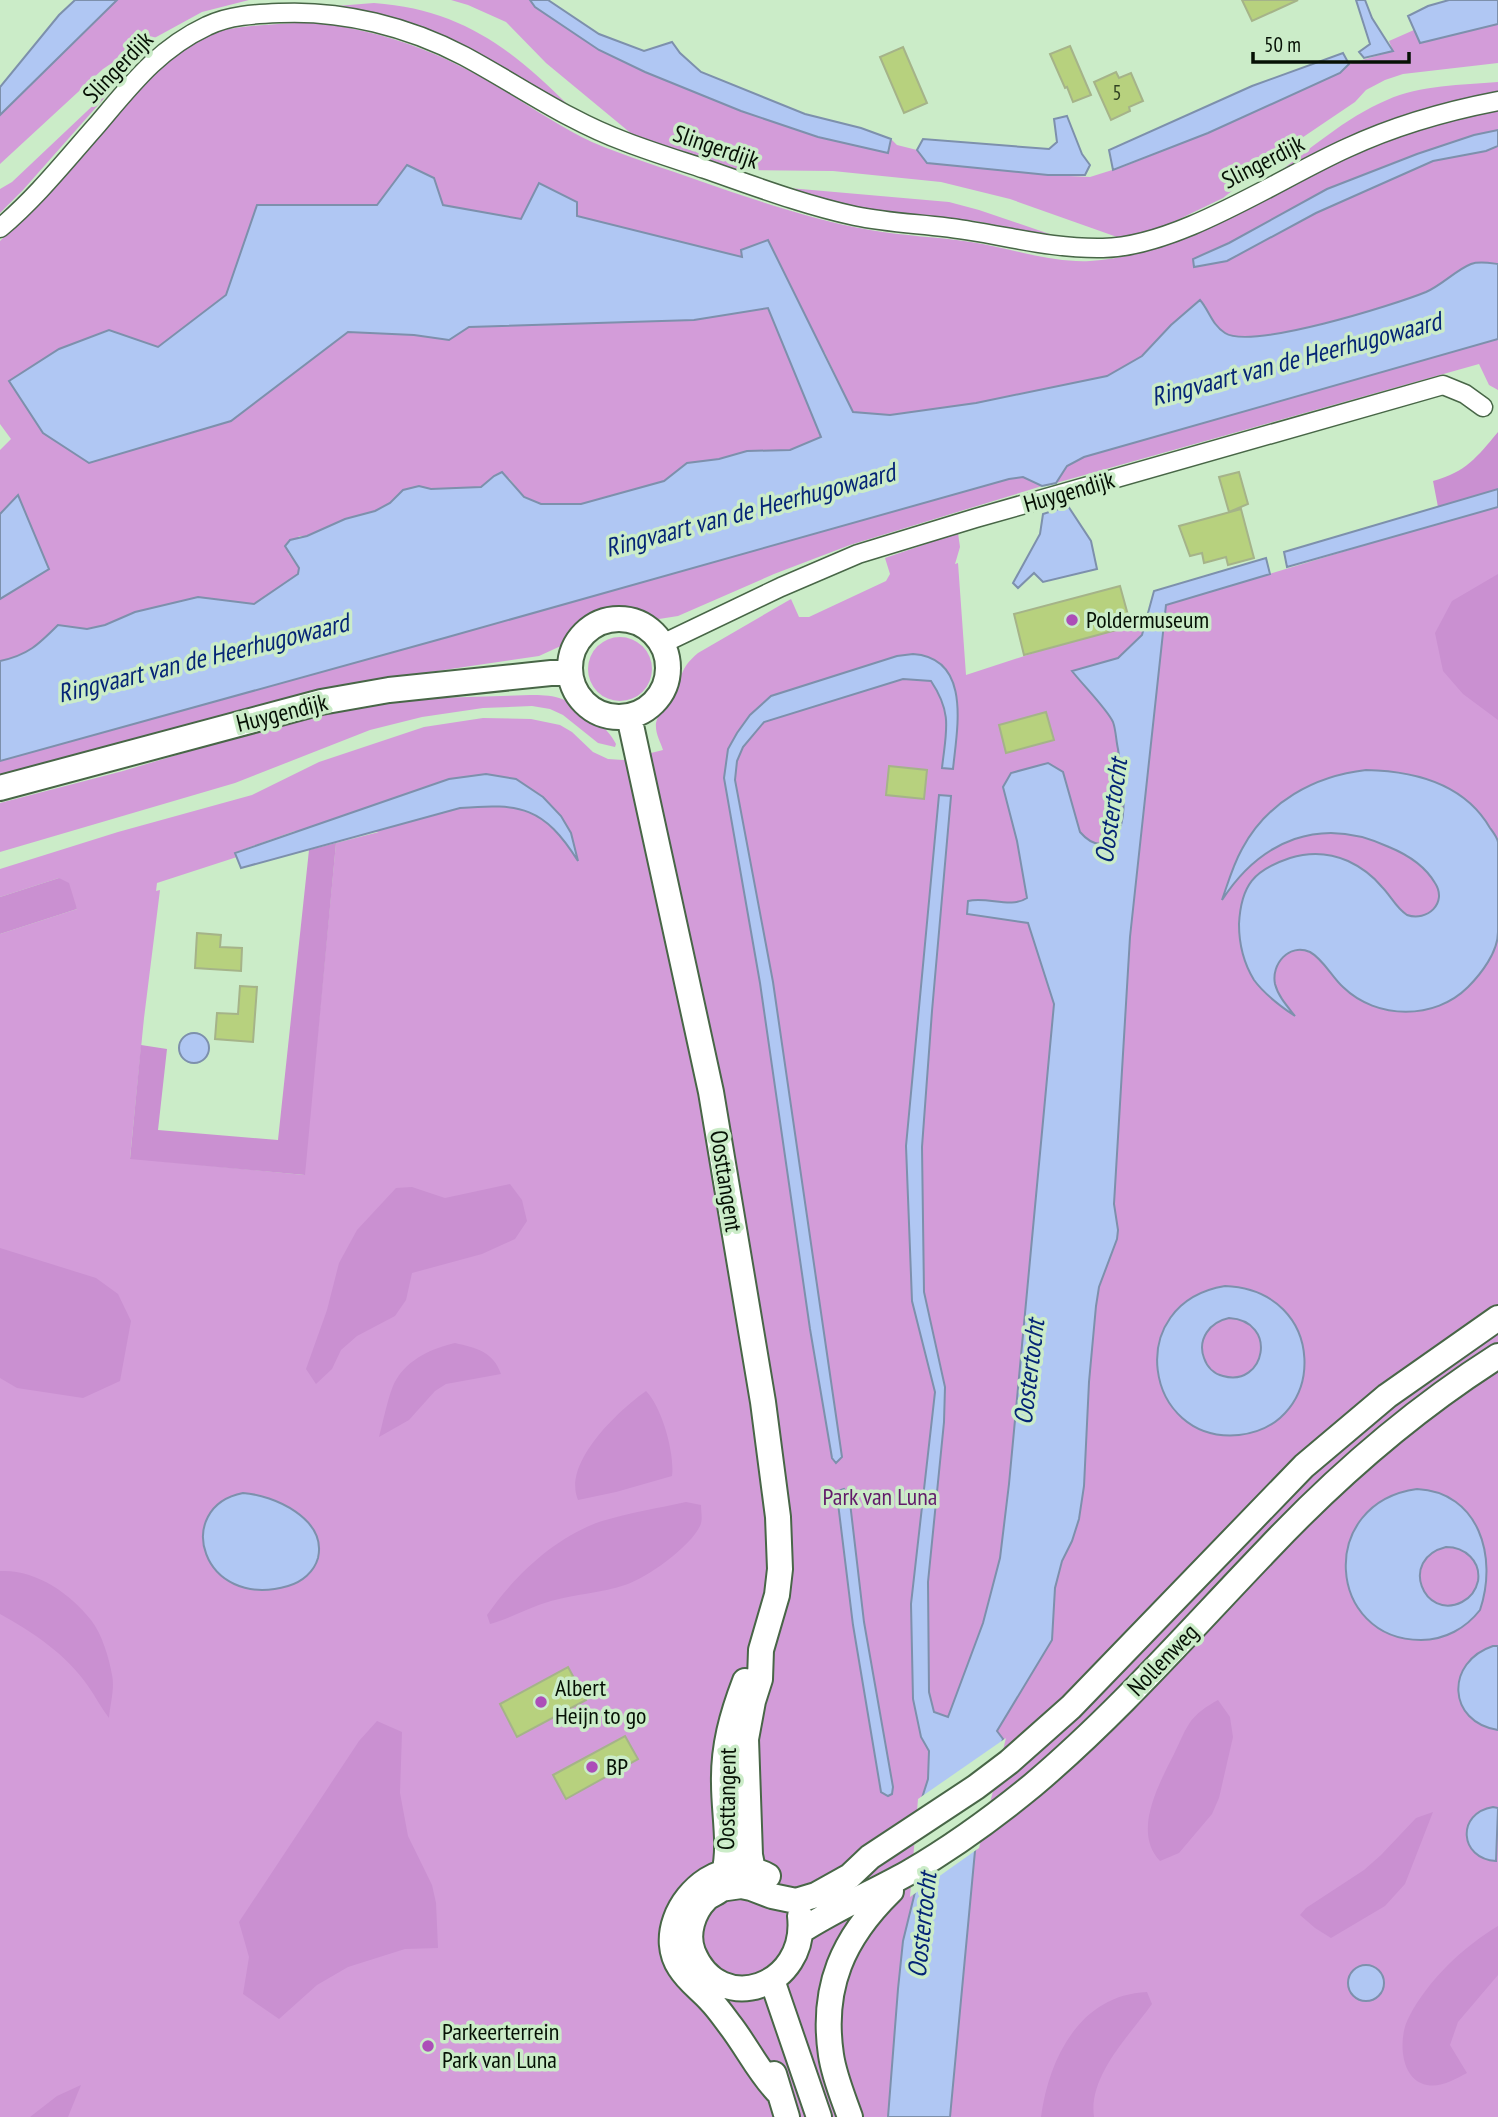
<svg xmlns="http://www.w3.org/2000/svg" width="1498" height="2117" viewBox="0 0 1498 2117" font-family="'PT Sans Narrow',sans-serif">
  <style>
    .green { fill: #d39cd9; fill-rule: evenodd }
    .forest { fill: #ca90d1 }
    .water { fill: #b0c7f3; stroke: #7d90ac; stroke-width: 2; fill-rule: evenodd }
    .pier { fill: #cbecc8 }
    .building { fill: #b7d17e; stroke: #a5b389; stroke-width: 2 }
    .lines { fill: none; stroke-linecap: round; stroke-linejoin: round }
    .street-casing { stroke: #486647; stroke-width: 21 }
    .secondary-casing { stroke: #486647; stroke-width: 28 }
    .street { stroke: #fff; stroke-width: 18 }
    .secondary { stroke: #fff; stroke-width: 24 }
    .poi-dot { fill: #ac4eb8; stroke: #cbecc8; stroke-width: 2.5 }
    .labels { text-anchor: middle; stroke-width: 7; stroke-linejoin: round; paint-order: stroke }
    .number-label { font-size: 21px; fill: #324123 }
    .street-label { font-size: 24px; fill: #061105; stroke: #cbecc8 }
    .poi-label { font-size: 24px; fill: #061105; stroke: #cbecc8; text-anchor: start }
    .park-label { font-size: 24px; fill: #621b6a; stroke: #cbecc8 }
    .water-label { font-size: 26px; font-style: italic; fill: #052576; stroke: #cbecc8 }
  </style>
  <rect width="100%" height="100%" fill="#cbecc8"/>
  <!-- green -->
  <path class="green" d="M117,0H249L202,12L127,53L103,69L0,164V115Z
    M451,0H530L535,7L741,111L818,137L887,153L891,139L897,145L917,150L927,163L1048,175L1090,177L1125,166L1208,133L1340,73L1349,64L1393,51L1389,41L1414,30L1421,43L1498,24V63L1403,74L1385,80L1366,90L1355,102L1281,152L1223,198L1165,226L1136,234L1117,237L1010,199L941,182L833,171L737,170L661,148L633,135L546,63L506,22L468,5Z
    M374,3C459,9 510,47 568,105L455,41L397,20L336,6Z
    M309,22C375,29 431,48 488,81C523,101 556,125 592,142C627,157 664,168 700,181C755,200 813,220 870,230C904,236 938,237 971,242C1010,248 1051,263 1090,261C1189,255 1287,183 1376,144C1415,127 1457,118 1498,108V130L1474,135L1417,154L1327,189L1229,243L1193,259L1227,261L1316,213L1433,161L1486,151L1498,146V264C1472,261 1448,283 1424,293C1389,306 1264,346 1231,337C1217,333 1211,317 1205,305L1171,325L1142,356L1107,376L976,403L890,415L853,412L825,353L743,257L577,216L576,202L522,219L443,205L434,179L377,205H258L226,295L158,347L109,330L9,381L43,433L89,463L231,421L348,332L414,335L449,340L469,327L694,320L768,308L821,437L790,450L747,451L719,459L687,463L664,481L581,504H541L524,497L509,478L494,476L481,487L431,489L419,486L403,490L390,503L375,511L345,519L307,536H299L288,553L299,568L298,574L254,604L198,597L135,612L105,625L87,629L58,625C38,645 28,655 0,661V599L49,569L18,496L0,514V450L11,439L0,424V241C29,212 58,183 86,152C113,121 167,50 203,36C236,24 275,25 309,22Z
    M122,78L23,190L0,213V189L12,182Z
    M1498,82V93L1435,106L1373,128L1267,181C1306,153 1344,118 1387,100C1420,85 1462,85 1498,82Z
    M789,188L949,202L979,210L1067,240L975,221L872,212Z
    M1498,339V390L1489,385L1479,364L1056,483L1067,466L1084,457Z
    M1023,477L1042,486L850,545L774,574L678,616L659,619L624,609L600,613L580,626L563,645L539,656L369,681L0,779V761L448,637L1009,479Z
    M1498,502V2117H0V934L77,909L59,878L0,897V869L118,832L252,795L319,762L424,727L483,718L531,719L560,725L572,732L593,752L608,759L623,760L663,750C660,741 655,733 656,723C658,712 668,705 673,695C684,676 678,670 698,653L791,599L799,617H809L886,581L890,574L885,558L958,533L960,547L955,564L958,563L966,675L1165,610L1166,605L1372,543ZM295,831L379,832L336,843L304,1175L130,1158L144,1018L160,890L156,891L157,883L237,857L236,852Z
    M588 669a32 32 0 1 1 64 0a32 32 0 1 1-64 0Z
    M530,695C540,695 550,695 559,698C578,703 608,727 616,744L615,747L598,743L563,715L550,709L532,706L483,708L422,717L370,730L235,783L0,852V803L123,771L301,718L368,705L434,698Z"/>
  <!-- forest -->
  <path class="forest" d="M1498,432V489L1438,507L1433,481C1466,472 1477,457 1498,432Z
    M1498,574V720L1463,694L1443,671L1435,633L1452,601Z
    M336,843L305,1175L130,1159L141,1045L167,1049L158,1130L278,1140L309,850Z
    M59,878L69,883L77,909L0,934V897Z
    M510,1184L522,1200L527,1221L515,1239L482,1254L412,1273L406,1300L395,1316L357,1336L341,1350L332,1369L316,1384L306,1369L327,1310L339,1263L357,1230L396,1188L412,1187L445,1198Z
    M0,1248L96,1278L118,1294L131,1321L120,1381L83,1398L17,1388L0,1378Z
    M455,1343C476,1348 493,1351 501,1374L446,1384L435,1391L409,1420L379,1437C383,1423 389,1391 396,1380C408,1359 433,1348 455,1343Z
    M646,1391C662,1407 675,1454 672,1476L616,1492L578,1500C562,1463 619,1410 646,1391Z
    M686,1502L701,1505C701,1512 703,1520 700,1526C690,1547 647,1578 625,1585C601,1593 575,1594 551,1601C530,1607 511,1618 490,1624L487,1615C515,1575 555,1537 602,1521C629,1513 658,1508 686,1502Z
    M0,1571C35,1569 70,1593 91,1620C102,1634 109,1658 112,1675C115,1688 110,1705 109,1718C101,1708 96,1697 88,1686C67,1655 33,1632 0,1614Z
    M1218,1700L1230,1717L1233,1737L1219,1798L1212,1814L1179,1853L1160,1861C1132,1832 1159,1784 1174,1754C1179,1744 1183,1733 1189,1724C1195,1714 1207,1706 1218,1700Z
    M377,1721L402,1732L400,1793L408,1836L432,1885L436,1903L438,1948L405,1949L348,1967L317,1985L279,2019L243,1994L249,1957L239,1922L359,1741Z
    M1433,1812L1405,1884L1385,1906L1331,1938L1315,1928L1300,1915L1306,1908L1364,1870L1381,1855L1416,1818Z
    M1498,1926V1975L1458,2022L1450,2045L1467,2073C1455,2079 1441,2088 1427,2085C1399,2080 1398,2036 1409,2017C1428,1980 1463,1947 1498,1926Z
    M1147,1992L1152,2004C1129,2036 1088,2076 1094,2117H1041C1049,2058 1080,1995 1147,1992Z
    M81,2085L68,2117H30L57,2096Z"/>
  <!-- water -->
  <path class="water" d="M75,0H117L0,115V87L59,15Z
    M530,0H548L599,34L644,51L672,42L680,53L701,72L805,114L861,128L891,139L888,153L818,137L741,111L645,72L599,50L535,7Z
    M1356,0H1365L1372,18L1393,51L1364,58L1359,52L1370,44Z
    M1449,0H1498V24L1420,43L1408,16L1428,6Z
    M1343,53L1349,64L1340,73L1208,133L1113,170L1109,150L1252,86Z
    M1067,116L1082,154L1090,165L1085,175H1048L927,163L917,150L923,139L1049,149L1057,142L1054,119Z
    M1498,130V146L1486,151L1433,161L1316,213L1227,261L1194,267L1193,259L1229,243L1327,189L1417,154L1474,135Z
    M407,165L434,178L443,205L521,219L539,183L577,202V216L742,257L741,250L768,240L853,412L890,415L976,403L1107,376L1142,356L1171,325L1200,300C1209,310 1212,325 1225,333C1251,350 1394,305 1426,292C1442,285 1456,270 1471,264C1479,261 1490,263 1498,264V339L1084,457L1067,466L1056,483L1042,486L1023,477L1009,479L448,637L0,761V661C28,655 38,645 58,625L87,629L105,625L135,612L198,597L254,604L298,574L299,568L285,546L290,540L307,536L345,519L375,511L390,503L403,490L419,486L431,489L481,487L494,476L502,472L524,497L541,504H581L664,481L687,463L719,459L747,451L790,450L821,437L768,308L694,320L469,327L449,340L414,335L348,332L231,421L89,463L43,433L9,381L59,349L109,330L158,347L226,295L257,205H377Z
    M1498,489V507L1287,567L1284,552Z
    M18,495L49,569L0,599V514Z
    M1068,506L1091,541L1097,569L1043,582L1034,573L1018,588L1013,583L1040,534L1043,514Z
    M1266,558L1270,574L1166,605L1130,937L1114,1204L1118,1230L1117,1239L1099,1287L1096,1306L1089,1382L1084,1486L1079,1519L1072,1541L1062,1561L1055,1588L1052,1640L997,1731L1003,1739L975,1851L950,2117H888L898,1989L903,1941L915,1892L922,1798L928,1779L929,1751L921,1737L913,1699L911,1604L935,1392L912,1301L906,1146L939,795L951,796L932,1011L922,1147L924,1292L945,1387L944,1422L928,1582L929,1692L934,1712L948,1717L983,1623L1000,1558L1009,1484L1054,1004L1028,923L967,914L968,901C987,896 1011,909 1027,898L1017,841L1003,787L1011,773L1048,763L1063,772L1080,832C1086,839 1094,845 1103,844C1135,839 1121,771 1118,749C1116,741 1116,730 1113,722C1107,709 1082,684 1072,671L1118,658L1142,635L1154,591Z
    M913,654C972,658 957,729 953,769L942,768C946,731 953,714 931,681L903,679L764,722L743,747L737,761L735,780L773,982L842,1457L836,1463L832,1458L810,1329L760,983L724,778L728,749L737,733L750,715L771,696L897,656Z
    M1366,770C1414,771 1464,783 1490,828C1493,832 1497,837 1498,842C1498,850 1498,860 1498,868C1498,890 1498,911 1498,932C1498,952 1481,974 1468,987C1435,1020 1377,1020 1343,987C1332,977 1323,959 1310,952C1289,943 1271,964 1275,984C1278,996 1287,1006 1295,1016C1280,1006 1265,995 1254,980C1243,962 1239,945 1239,924C1241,885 1254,870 1290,858C1309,852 1330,853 1348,861C1361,867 1373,876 1382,887C1391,896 1396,908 1407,915C1427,922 1448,903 1435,883C1425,866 1406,854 1389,847C1321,815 1261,840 1222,900C1228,883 1233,865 1242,849C1267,802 1314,776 1366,770Z
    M486,774L516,779L543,797L561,816L571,833L578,861C544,807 521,803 460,808L241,868L235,853L449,779Z
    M179 1048a15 15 0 1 1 30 0a15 15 0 1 1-30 0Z
    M1225,1286C1328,1290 1329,1425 1239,1435C1144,1444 1122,1303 1225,1286ZM1229,1318C1279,1321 1265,1388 1223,1376C1214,1374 1207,1367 1204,1358C1197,1339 1210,1322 1229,1318Z
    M844,1489L849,1494L864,1622L893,1787L892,1794L888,1796L881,1792L853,1625L837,1495L838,1491Z
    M1417,1489C1479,1492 1498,1557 1480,1610C1466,1628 1445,1640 1421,1640C1327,1640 1316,1503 1417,1489ZM1446,1547C1465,1547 1481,1561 1478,1581C1476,1590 1470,1598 1462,1602C1424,1621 1398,1559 1446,1547Z
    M243,1493C274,1495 327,1519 318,1558C314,1572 302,1582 288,1586C201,1611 172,1507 243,1493Z
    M1493,1646H1498V1730C1447,1722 1445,1662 1493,1646Z
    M1493,1807L1498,1808L1496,1861C1459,1859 1456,1813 1493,1807Z
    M1348 1983a18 18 0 1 1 36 0a18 18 0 1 1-36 0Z"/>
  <!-- pier -->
  <path class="pier" d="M1006,1738L979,1848L910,1897L918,1799Z"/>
  <!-- building -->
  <path class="building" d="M1242,0H1298L1252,21Z
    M1070,46L1091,95L1073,102L1067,87L1065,88L1050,54Z
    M903,47L927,103L904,113L880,57Z
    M1116,72L1119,78L1131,73L1143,101L1129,107L1130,111L1111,120L1094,82Z
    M1239,472L1248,504L1229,512L1219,477Z
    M1241,509L1254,558L1228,565L1226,557L1204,563L1202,553L1190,556L1179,526Z
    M1120,586L1131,626L1024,655L1014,614Z
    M1046,712L1054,740L1006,753L999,725Z
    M889,766L927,770L924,799L886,795Z
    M197,933L221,935L220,947L242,948L241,971L195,968Z
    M240,986L257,987L253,1042L215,1039L217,1013L238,1014Z
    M568,1667L586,1700L517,1737L500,1704Z
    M625,1736L638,1759L566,1799L553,1775Z"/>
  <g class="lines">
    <!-- street casing -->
    <g class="street-casing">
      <path id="street" d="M0,228C36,198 66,160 97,125C131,85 158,49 207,26C229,15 256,14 280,13C342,10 409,27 464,56C518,85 568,121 626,142C652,152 678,160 705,169C754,186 804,205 855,216C893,224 932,224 971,231C1015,238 1057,249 1103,248C1178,247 1278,179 1347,148C1396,125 1446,111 1498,101
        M662,644L781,587L858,554L976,518L1443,385L1465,394L1483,407"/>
    </g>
    <!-- secondary casing -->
    <g class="secondary-casing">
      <path id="secondary" d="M570 668a49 49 0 1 1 98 0a49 49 0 1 1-98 0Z
        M629,716L711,1092L763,1402L778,1517L780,1569L777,1595L761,1650L760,1679L753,1701L746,1739L750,1855L753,1870
        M0,788L321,702L389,690L570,671
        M745,1681C732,1715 723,1747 724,1784C724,1814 731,1845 724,1874C723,1878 722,1886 720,1890C717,1893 710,1895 706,1899C693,1912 686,1934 693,1952C720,2018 808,1987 800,1916
        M768,1876C748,1865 726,1868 707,1880C679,1898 660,1938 680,1968C688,1981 700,1989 710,2000C717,2007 724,2017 730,2025C747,2047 758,2071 777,2091
        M720,1889L741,1886L751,1888L772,1896L796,1901L816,1895L850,1876L870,1857L976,1787L1009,1762L1071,1707L1304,1466L1387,1396L1498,1318
        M801,1931C835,1909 872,1893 908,1873C951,1848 994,1817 1033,1785C1118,1713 1191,1629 1268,1549C1337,1476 1413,1410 1498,1356
        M772,1980L819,2117
        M774,2074L787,2117
        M850,2117C843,2097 834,2076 831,2055C821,1987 843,1938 891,1891"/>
    </g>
    <!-- street -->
    <use href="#street" class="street"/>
    <!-- secondary -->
    <use href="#secondary" class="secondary"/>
  </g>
  <!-- markers -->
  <g class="poi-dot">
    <circle cx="1072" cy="620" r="7"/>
    <circle cx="541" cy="1702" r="7"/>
    <circle cx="592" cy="1767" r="7"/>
    <circle cx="428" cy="2046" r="7"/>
  </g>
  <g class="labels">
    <!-- number labels -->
    <g class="number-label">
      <text x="1117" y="100">5</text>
    </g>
    <!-- street labels -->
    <g class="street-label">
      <text transform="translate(118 67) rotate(-46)" y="8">Slingerdijk</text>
      <text transform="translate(716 147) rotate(19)" y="8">Slingerdijk</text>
      <text transform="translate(1263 162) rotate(-27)" y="8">Slingerdijk</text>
      <text transform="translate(1069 492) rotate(-16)" y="8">Huygendijk</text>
      <text transform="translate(282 713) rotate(-14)" y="8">Huygendijk</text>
      <text transform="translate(726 1181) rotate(81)" y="8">Oosttangent</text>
      <text transform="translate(1163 1660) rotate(-46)" y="8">Nollenweg</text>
      <text transform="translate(727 1799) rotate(-89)" y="8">Oosttangent</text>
    </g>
    <!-- poi labels -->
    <g class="poi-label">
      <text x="1086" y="628">Poldermuseum</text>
      <text x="555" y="1696">Albert<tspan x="555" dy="28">Heijn to go</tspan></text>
      <text x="606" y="1775">BP</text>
      <text x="442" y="2040">Parkeerterrein<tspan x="442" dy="28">Park van Luna</tspan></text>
    </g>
    <!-- park labels -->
    <g class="park-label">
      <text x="880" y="1505">Park van Luna</text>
    </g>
    <!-- water labels -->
    <g class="water-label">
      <text transform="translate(1296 359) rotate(-15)" y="9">Ringvaart van de Heerhugowaard</text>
      <text transform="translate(750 510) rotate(-15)" y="9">Ringvaart van de Heerhugowaard</text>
      <text transform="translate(203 658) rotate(-14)" y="9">Ringvaart van de Heerhugowaard</text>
      <text transform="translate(1111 811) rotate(-82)" y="9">Oostertocht</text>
      <text transform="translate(1029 1372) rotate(-83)" y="9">Oostertocht</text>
      <text transform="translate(922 1925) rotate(-84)" y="9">Oostertocht</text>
    </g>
  </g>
  <!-- scale -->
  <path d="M1253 52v10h156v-10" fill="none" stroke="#061105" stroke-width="3.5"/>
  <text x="1264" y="52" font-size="21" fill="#061105" stroke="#cbecc8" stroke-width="5" paint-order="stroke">50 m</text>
</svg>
